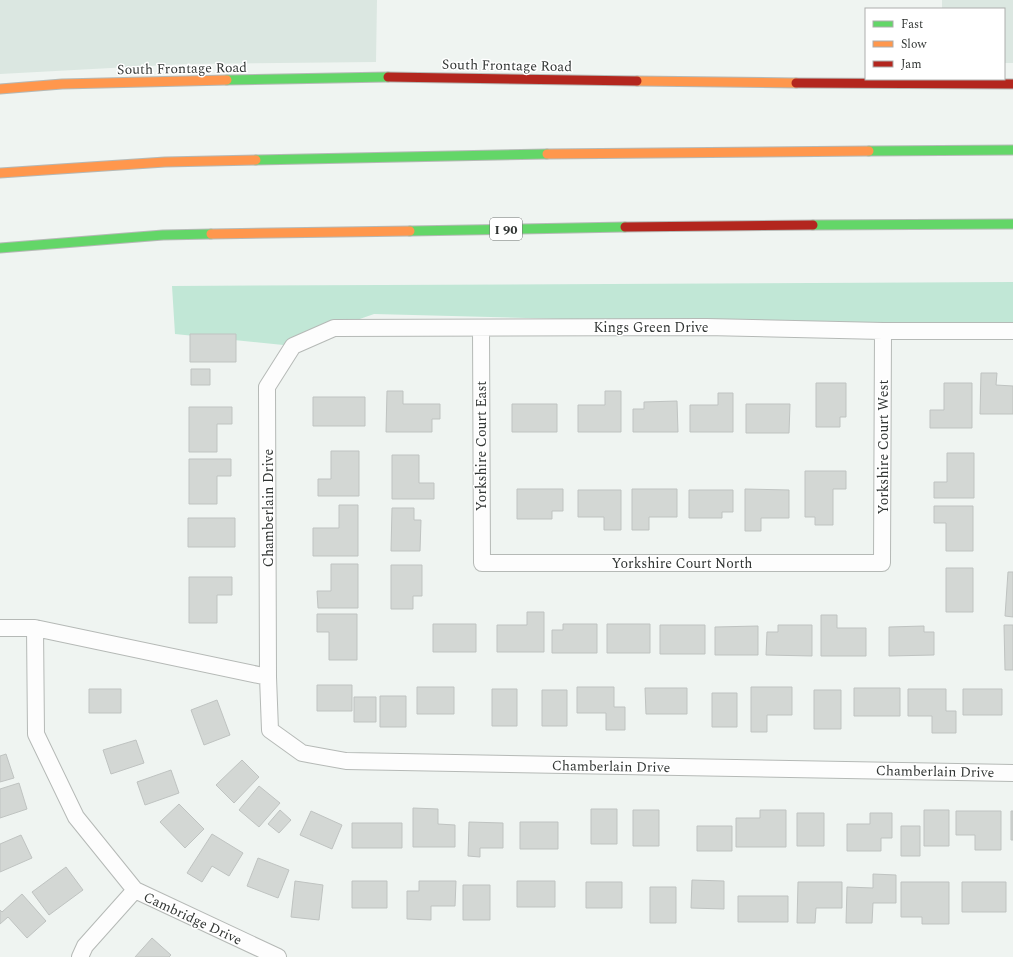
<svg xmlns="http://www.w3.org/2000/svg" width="1013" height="957" viewBox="0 0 1013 957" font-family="Spectral,serif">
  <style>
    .built { fill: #dbe7e1 }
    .green { fill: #c1e7d6 }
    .building { fill: #d3d7d4; stroke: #bfc3c1 }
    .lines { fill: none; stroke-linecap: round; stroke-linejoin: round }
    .street-casing { stroke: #b5b9b6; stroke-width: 18 }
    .fast-casing { stroke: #b5b9b6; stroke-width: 11 }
    .slow-casing { stroke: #b5b9b6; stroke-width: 11 }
    .jam-casing { stroke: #b5b9b6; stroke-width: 11 }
    .street { stroke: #fdfdfd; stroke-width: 16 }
    .fast { stroke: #63d668; stroke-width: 9 }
    .slow { stroke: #ff974d; stroke-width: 9 }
    .jam { stroke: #b3261e; stroke-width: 9 }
    .labels { text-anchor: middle; stroke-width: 3; stroke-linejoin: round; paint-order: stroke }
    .shield { fill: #fff; stroke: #6f7270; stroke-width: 1 }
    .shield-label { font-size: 13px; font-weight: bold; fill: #313533 }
    .street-label { font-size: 14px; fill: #313533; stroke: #fff }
  </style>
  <rect width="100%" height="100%" fill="#eff4f1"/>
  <!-- built -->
  <path class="built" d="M0,0H377L376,62L185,64L0,74Z
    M942,0H1013V63H1004V9H942Z"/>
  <!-- green -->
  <path class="green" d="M1013,282V331L374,314L334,328L293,346L175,334L172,286Z"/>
  <!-- building -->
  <path class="building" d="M190,334H236V362H190Z
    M191,369H210V385H191Z
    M981,373H997L996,385L1013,386V414H980Z
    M816,383H846V417H840V427H816Z
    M944,383H972V428H930V410H944Z
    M387,391H403V404H440V419H432V432H386Z
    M605,391H621V432H578V405H605Z
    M718,393H733V432H690V405H718Z
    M313,397H365V426H313Z
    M677,401L678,432H633V409H644V402Z
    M512,404H557V432H512Z
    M746,404H790L789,433H746Z
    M189,407H232V424H217V452H189Z
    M331,451H359V496H318V479H331Z
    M947,453H974V498H934V482H947Z
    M392,455H419V483H434V499H392Z
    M189,459H231V476H217V504H189Z
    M805,471H846V489H833V525H815V517H805Z
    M517,489H563V511H552V519H517Z
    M632,489H677V517H649V530H632Z
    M745,489L789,490V518H761V531H745Z
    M578,490H621V530H604V517H578Z
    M689,490H733V512H722V518H689Z
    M339,505H358V556H313V528H339Z
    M934,506H973V551H946V523H934Z
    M392,508H414V520H421L420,551H391Z
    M188,518H235V547H188Z
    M331,564H358V608H318L317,591H331Z
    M391,565H422V596H413V609H391Z
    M946,568H973V612H946Z
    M1008,572H1013V617L1005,616Z
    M189,577H232V595H217V623H189Z
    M527,612H544V652H497V625H527Z
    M317,614H357V660H329V632H317Z
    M821,615H837V628H866V656H821Z
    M433,624H476V652H433Z
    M563,624H597V653H552V630H563Z
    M607,624H650V653H607Z
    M660,625H705V654H660Z
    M778,625H812V656L766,655L767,632H778Z
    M1004,625H1013V670H1005Z
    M758,626V655H715V627Z
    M924,626V632H934V655L889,656V627Z
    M317,685H352V711H317Z
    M417,687H454V714H417Z
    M577,687H614V707H625V730H606V713H577Z
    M751,687H792V715H767V732H751Z
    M645,688H687V714H646Z
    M854,688H900V716H854Z
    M89,689H121V713H89Z
    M492,689H517V726H492Z
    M908,689H946V711H956V733H932V716H908Z
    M963,689H1002V715H963Z
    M542,690H567V726H542Z
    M814,690H841V729H814Z
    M712,693H737V727H712Z
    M380,696H406V727H380Z
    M354,697H376V722H354Z
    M217,700L230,735L204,745L191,710Z
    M136,740L144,763L111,774L103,750Z
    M6,754L14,778L0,782V756Z
    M242,760L259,777L234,803L216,785Z
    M171,770L179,793L145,805L137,782Z
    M19,783L27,809L0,818V789Z
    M259,786L280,803L259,827L239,810Z
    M179,804L204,829L185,848L160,822Z
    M413,808L438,809V824L455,825V847H413Z
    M591,809H617V844H591Z
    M280,810L291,820L279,833L268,824Z
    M633,810H659V846H633Z
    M760,810H786V847H736V818H760Z
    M924,810H949V846H924Z
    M311,811L342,825L332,849L300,835Z
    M956,811H1001V850H975V835H956Z
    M1011,811H1013V840H1011Z
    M797,813H824V846H797Z
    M870,813H892V838H881V851H847V824H870Z
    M469,822L503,823V848H480V857L468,856Z
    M520,822H558V849H520Z
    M352,823H402V848H352Z
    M697,826H732V851H697Z
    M901,826H920V856H901Z
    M212,834L243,853L229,876L212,866L202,882L187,873Z
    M21,835L32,858L0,872V844Z
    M258,858L289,870L278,898L247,886Z
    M66,867L83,890L49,915L32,892Z
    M873,874L896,875V903H873L872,923H846L847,887L873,888Z
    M692,880L724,881V909L691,908Z
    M295,881L323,885L319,920L291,917Z
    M352,881H387V908H352Z
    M419,881H456L455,906H431V920L407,919V891H419Z
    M517,881H555V907H517Z
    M586,882H622V908H586Z
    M798,882H842V908H816L815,923H797Z
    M901,882H949V924H922V917H901Z
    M962,882H1006V912H962Z
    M463,885H490V920H463Z
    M650,887H676V923H650Z
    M22,894L46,921L27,938L8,917L0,924V910L2,912Z
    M738,896H788V922H738Z
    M152,938L171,955L169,957H135Z"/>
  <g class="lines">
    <!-- street casing -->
    <g class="street-casing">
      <path id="street" d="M481,328L482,563H882L883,331
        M0,628H35L268,677L270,730L302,753L346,761L1013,773
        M35,628L36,734L76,817L135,890L278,957
        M268,677L267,387L293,346L334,328L706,327L883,331H1013
        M80,957L85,946L135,890"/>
    </g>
    <!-- fast casing -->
    <g class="fast-casing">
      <path id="fast" d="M227,80L388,77
        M869,151L1013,150
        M256,160L547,154
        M813,225L1013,224
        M410,231L625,227
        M0,248L163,235L211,234"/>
    </g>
    <!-- slow casing -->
    <g class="slow-casing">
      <path id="slow" d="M637,81L796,83
        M0,89L62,84L227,80
        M547,154L869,151
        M0,173L165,162L256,160
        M211,234L410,231"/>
    </g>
    <!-- jam casing -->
    <g class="jam-casing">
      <path id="jam" d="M388,77L637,81
        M796,83L1013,84
        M625,227L813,225"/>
    </g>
    <!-- street -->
    <use href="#street" class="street"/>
    <!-- fast -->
    <use href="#fast" class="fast"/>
    <!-- slow -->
    <use href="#slow" class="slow"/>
    <!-- jam -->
    <use href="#jam" class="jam"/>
  </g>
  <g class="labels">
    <!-- shield labels -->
    <rect class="shield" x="490" y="218" width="32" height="22" rx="3"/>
    <g class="shield-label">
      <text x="506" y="234">I 90</text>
    </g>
    <!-- street labels -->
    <g class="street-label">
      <text transform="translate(507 65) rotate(1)" y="5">South Frontage Road</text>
      <text transform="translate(182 68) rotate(-1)" y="5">South Frontage Road</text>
      <text x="651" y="332">Kings Green Drive</text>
      <text transform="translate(481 446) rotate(-90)" y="5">Yorkshire Court East</text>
      <text transform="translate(883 447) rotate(-90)" y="5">Yorkshire Court West</text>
      <text transform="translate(268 508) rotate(-90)" y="5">Chamberlain Drive</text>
      <text x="682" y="568">Yorkshire Court North</text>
      <text transform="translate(611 766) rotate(1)" y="5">Chamberlain Drive</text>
      <text transform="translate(935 771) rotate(1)" y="5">Chamberlain Drive</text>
      <text transform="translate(193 918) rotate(25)" y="5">Cambridge Drive</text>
    </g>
  </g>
  <!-- legend -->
  <rect x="865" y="8" width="140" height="72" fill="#ffffff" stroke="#adaead"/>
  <rect x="873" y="21" width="20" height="6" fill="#63d668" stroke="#adaead"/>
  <text x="901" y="28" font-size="12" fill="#313533">Fast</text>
  <rect x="873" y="41" width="20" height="6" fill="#ff974d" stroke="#adaead"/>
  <text x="901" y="48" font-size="12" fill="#313533">Slow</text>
  <rect x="873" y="61" width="20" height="6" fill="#b3261e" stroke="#adaead"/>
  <text x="901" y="68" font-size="12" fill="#313533">Jam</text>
</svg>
